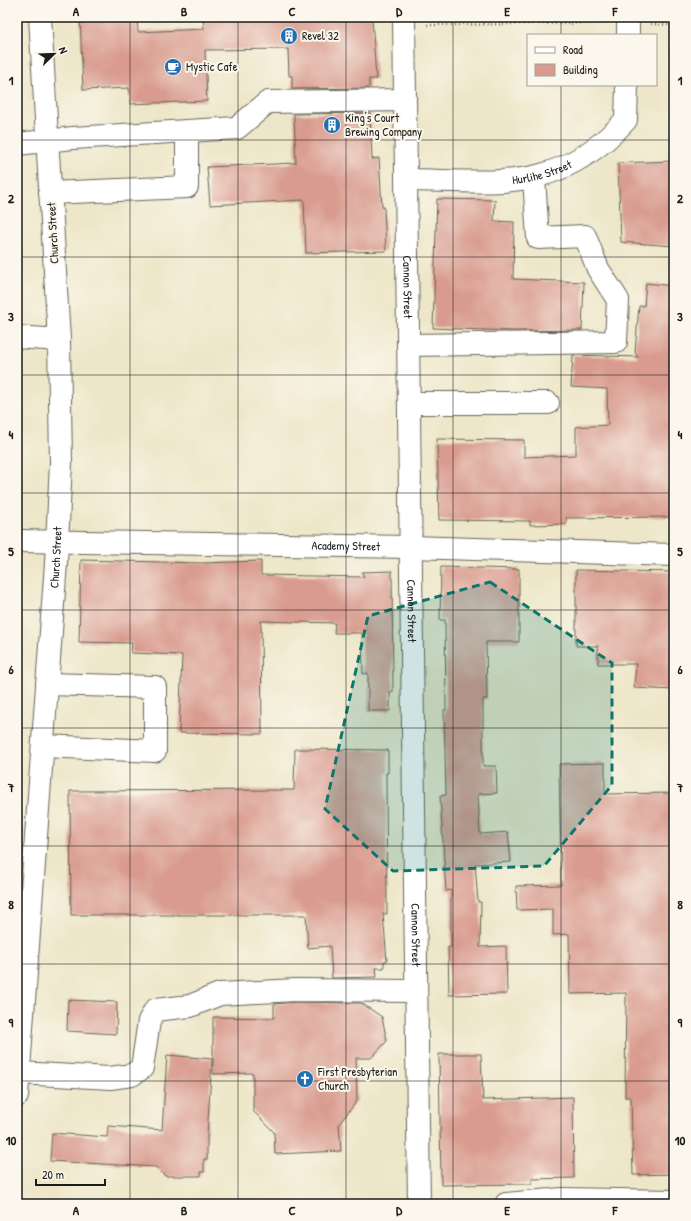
<svg xmlns="http://www.w3.org/2000/svg" width="691" height="1221" viewBox="0 0 691 1221" font-family="'Patrick Hand',sans-serif">
  <style>
    .building { fill: #d99b8f }
    .lines { fill: none; stroke-linecap: round; stroke-linejoin: round }
    .minor-casing { stroke: #656358; stroke-width: 24 }
    .highway-casing { stroke: #656358; stroke-width: 24 }
    .path { stroke: #656358; stroke-width: 2.5; stroke-dasharray: 1 3; stroke-linecap: butt }
    .minor { stroke: #fff; stroke-width: 22 }
    .highway { stroke: #fff; stroke-width: 22 }
    .marked { fill: #0f766e; fill-opacity: 0.2; stroke: #0f766e; stroke-width: 3; stroke-dasharray: 8 5; stroke-linejoin: round }
    .grid { fill: none; stroke: #1c1c1c; stroke-width: 1; stroke-opacity: 0.55 }
    .labels { text-anchor: middle; stroke-width: 4; stroke-linejoin: round; paint-order: stroke }
    .poi-label { font-size: 12px; fill: #1c1c1c; stroke: #fbf7ec; text-anchor: start }
    .street-label { font-size: 12px; fill: #1c1c1c; stroke: #fbf7ec }
    .neatline { fill: none; stroke: #1c1c1c; stroke-width: 1.5 }
    .grid-label { font-size: 13px; text-anchor: middle; font-weight: bold; fill: #1c1c1c }
  </style>
  <rect width="100%" height="100%" fill="#fbf7ec"/>
  <filter id="ink" filterUnits="userSpaceOnUse"><feTurbulence type="fractalNoise" baseFrequency=".025" numOctaves="2"/><feDisplacementMap in="SourceGraphic" scale="8" xChannelSelector="R" yChannelSelector="G"/><feConvolveMatrix kernelMatrix="1 2 1 2 8 2 1 2 1" color-interpolation-filters="sRGB"/></filter>
  <filter id="wash" filterUnits="userSpaceOnUse"><feTurbulence type="fractalNoise" baseFrequency=".012" numOctaves="4" result="noise"/><feDisplacementMap in="SourceGraphic" scale="16" xChannelSelector="R" yChannelSelector="G"/><feGaussianBlur stdDeviation="0.9" result="paint"/><feColorMatrix in="noise" values="0 0 0 0 0 0 0 0 0 0 0 0 0 0 0 0 0 1.4 0 .05"/><feComposite in="paint" operator="in"/></filter>
  <g filter="url(#wash)">
    <rect width="100%" height="100%" fill="#ede6c8"/>
    <g id="blocks">
      <!-- building -->
      <path class="building" d="M80,17H137L138,32L204,29L203,17H372L376,79H369V88L292,89V76H289L288,49L205,50L207,101L130,104L129,88L83,90Z
        M370,113L372,159L379,158L382,207H384L386,251L306,253L304,200L210,205L207,167L296,163L294,114Z
        M674,161V246L621,242L618,163Z
        M437,199L495,200L494,221L514,222L513,279L584,282L582,330L514,331L433,328Z
        M646,283L674,286V517L566,518V524L530,525V521L439,520L437,439L524,440V457L576,455V427L608,425L607,389L571,387L573,355L638,357L635,353L639,306H644Z
        M81,560L202,563L261,561V575L364,577L362,572L392,571L393,692H390V711H368V673L363,674L362,633H334L335,623L261,621L262,734L179,733L182,655L131,653L132,643L79,642Z
        M441,567L519,569V642H486L487,699H483V766H496L497,793L478,794L480,834L508,832L511,862L475,864L478,902H481L480,947L506,946L507,994L449,995L448,947H451V890L446,891L440,796L446,795L444,710H446L445,620H440Z
        M576,570L674,572V690L634,688L636,664H598V646H576Z
        M295,749L388,750V773H386L387,914H383L387,961H384V968H376L377,977L332,978L330,946L308,948L306,915H71L70,791L294,790Z
        M605,763V794L674,793V1174L633,1175L631,1097H625L626,993L570,994L569,934L553,935V909L517,910L516,886L561,885L559,764Z
        M68,1000L117,1002L116,1034L67,1031Z
        M296,1002L361,1003L382,1017L387,1041L371,1058H356L357,1101L339,1124L341,1151L275,1154L274,1132L253,1111V1073L213,1074V1017L274,1018V1004Z
        M439,1054H481L483,1100L573,1097L574,1178L532,1179V1184L441,1185Z
        M167,1055L212,1059L207,1136V1159H204V1172H201V1176H165L156,1167L50,1161L52,1133L107,1137L108,1126L162,1130Z"/>
    </g>
  </g>
  <g filter="url(#ink)">
    <use href="#blocks" fill-opacity="0" stroke="#656358" stroke-width="1"/>
    <g class="lines">
      <!-- minor casing -->
      <g class="minor-casing">
        <g id="minor">
          <path id="s1" d="M404,17L419,1204"/>
          <path d="M628,35V17"/>
          <path d="M187,131L237,128L268,102L405,100"/>
          <path d="M17,144L73,138L187,131V187L50,193"/>
          <path id="s2" d="M406,180C498,181 557,195 626,120L627,85"/>
          <path d="M17,337L59,340"/>
          <path d="M408,345L616,342L618,300L598,269L585,236L538,238L534,178"/>
          <path d="M409,403H548"/>
          <path id="s3" d="M17,541L411,547L674,555"/>
          <path d="M43,746L155,751V687L47,684"/>
          <path d="M19,1073L110,1078L132,1075L142,1068L149,1021L155,1010L190,1006L220,994L296,990L416,991"/>
          <path d="M506,1204L562,1199L674,1201"/>
        </g>
      </g>
      <!-- highway casing -->
      <g class="highway-casing">
        <g id="highway">
          <path id="s4" d="M17,1096L56,563L61,463L59,340L40,17"/>
        </g>
      </g>
      <!-- path -->
      <path class="path" d="M651,24L674,25
        M427,25L606,23"/>
      <!-- minor -->
      <use href="#minor" class="minor"/>
      <!-- highway -->
      <use href="#highway" class="highway"/>
    </g>
  </g>
  <!-- marked area -->
  <path class="marked" d="M490,582L612,663V785L544,866L393,871L325,809L368,616Z"/>
  <!-- grid -->
  <path class="grid" d="M130,17V1204M238,17V1204M346,17V1204M453,17V1204M561,17V35M561,85V1204M17,140H674M17,257H674M17,375H674M17,493H674M17,610H674M17,728H674M17,846H674M17,964H674M17,1081H674"/>
  <!-- icons -->
  <defs>
    <g id="building-disc" transform="scale(0.9)"><circle r="9.5" fill="#1f6fb2" stroke="#fbf7ec"/><path d="M-4-6H4V6H1V3H-1V6H-4ZM-2.5-4.3h1.7v1.8h-1.7ZM.8-4.3h1.7v1.8H.8ZM-2.5-1h1.7V.8h-1.7ZM.8-1h1.7V.8H.8Z" fill="#fff"/></g>
    <g id="cafe-disc" transform="scale(0.9)"><circle r="9.5" fill="#1f6fb2" stroke="#fbf7ec"/><path d="M-5.5-4.5H6V0H3Q3 3.5 0 3.5H-2.5Q-5.5 3.5-5.5 0ZM3-3.2v2h1.7v-2ZM-6 4.5H4V6H-6Z" fill="#fff"/></g>
    <g id="church-disc" transform="scale(0.9)"><circle r="9.5" fill="#1f6fb2" stroke="#fbf7ec"/><path d="M-1.2-6h2.4v3.5h3.3v2.4h-3.3V6h-2.4V-.1h-3.3v-2.4h3.3Z" fill="#fff"/></g>
  </defs>
  <g fill-rule="evenodd">
    <use href="#building-disc" x="289" y="36"/>
    <use href="#cafe-disc" x="173" y="67"/>
    <use href="#building-disc" x="332" y="125"/>
    <use href="#church-disc" x="305" y="1079"/>
  </g>
  <g class="labels">
    <!-- poi labels -->
    <g class="poi-label">
      <text x="302" y="40">Revel 32</text>
      <text x="186" y="71">Mystic Cafe</text>
      <text x="345" y="122">King's Court<tspan x="345" dy="14">Brewing Company</tspan></text>
      <text x="318" y="1076">First Presbyterian<tspan x="318" dy="14">Church</tspan></text>
    </g>
    <!-- street labels -->
    <g class="street-label">
      <text dy="4" stroke="none"><textPath href="#s2" startOffset="137">Hurlihe Street</textPath></text>
      <text transform="translate(53 233) rotate(-93)" y="4">Church Street</text>
      <text dy="4" stroke="none"><textPath href="#s1" startOffset="270">Cannon Street</textPath></text>
      <text dy="4" stroke="none"><textPath href="#s3" startOffset="329">Academy Street</textPath></text>
      <text dy="4" stroke="none"><textPath href="#s4" startOffset="540">Church Street</textPath></text>
      <text dy="4" stroke="none"><textPath href="#s1" startOffset="594">Cannon Street</textPath></text>
      <text dy="4" stroke="none"><textPath href="#s1" startOffset="918">Cannon Street</textPath></text>
    </g>
  </g>
  <!-- margin -->
  <rect width="691" height="1221" fill="none" stroke="#fbf7ec" stroke-width="44"/>
  <!-- legend -->
  <rect x="527" y="34" width="130" height="52" fill="#fbf7ec" stroke="#a29f99"/>
  <rect x="535" y="47" width="20" height="6" fill="#ffffff" stroke="#a29f99"/>
  <text x="563" y="54" font-size="12" fill="#1c1c1c">Road</text>
  <rect x="535" y="64" width="20" height="12" fill="#d99b8f" stroke="#a29f99"/>
  <text x="563" y="74" font-size="12" fill="#1c1c1c">Building</text>
  <!-- north arrow -->
  <g transform="translate(54 54) rotate(67)" stroke="#fbf7ec" stroke-width="3" paint-order="stroke">
  <path d="M0-3L7 15L0 10L-7 15Z" fill="#1c1c1c"/>
  <text y="-6" font-size="11" font-weight="bold" text-anchor="middle" fill="#1c1c1c">N</text>
  </g>
  <!-- scale -->
  <path d="M36 1179v6h69v-6" fill="none" stroke="#1c1c1c" stroke-width="2"/>
  <text x="42" y="1179" font-size="12" fill="#1c1c1c" stroke="#fbf7ec" stroke-width="3" paint-order="stroke">20 m</text>
  <rect x="22" y="22" width="647" height="1177" class="neatline"/>
  <g class="grid-label">
    <text x="76" y="16">A</text>
    <text x="184" y="16">B</text>
    <text x="292" y="16">C</text>
    <text x="399" y="16">D</text>
    <text x="507" y="16">E</text>
    <text x="615" y="16">F</text>
    <text x="11" y="85">1</text>
    <text x="680" y="85">1</text>
    <text x="11" y="203">2</text>
    <text x="680" y="203">2</text>
    <text x="11" y="321">3</text>
    <text x="680" y="321">3</text>
    <text x="11" y="439">4</text>
    <text x="680" y="439">4</text>
    <text x="11" y="556">5</text>
    <text x="680" y="556">5</text>
    <text x="11" y="674">6</text>
    <text x="680" y="674">6</text>
    <text x="11" y="792">7</text>
    <text x="680" y="792">7</text>
    <text x="11" y="909">8</text>
    <text x="680" y="909">8</text>
    <text x="11" y="1027">9</text>
    <text x="680" y="1027">9</text>
    <text x="11" y="1145">10</text>
    <text x="680" y="1145">10</text>
    <text x="76" y="1215">A</text>
    <text x="184" y="1215">B</text>
    <text x="292" y="1215">C</text>
    <text x="399" y="1215">D</text>
    <text x="507" y="1215">E</text>
    <text x="615" y="1215">F</text>
  </g>
</svg>
